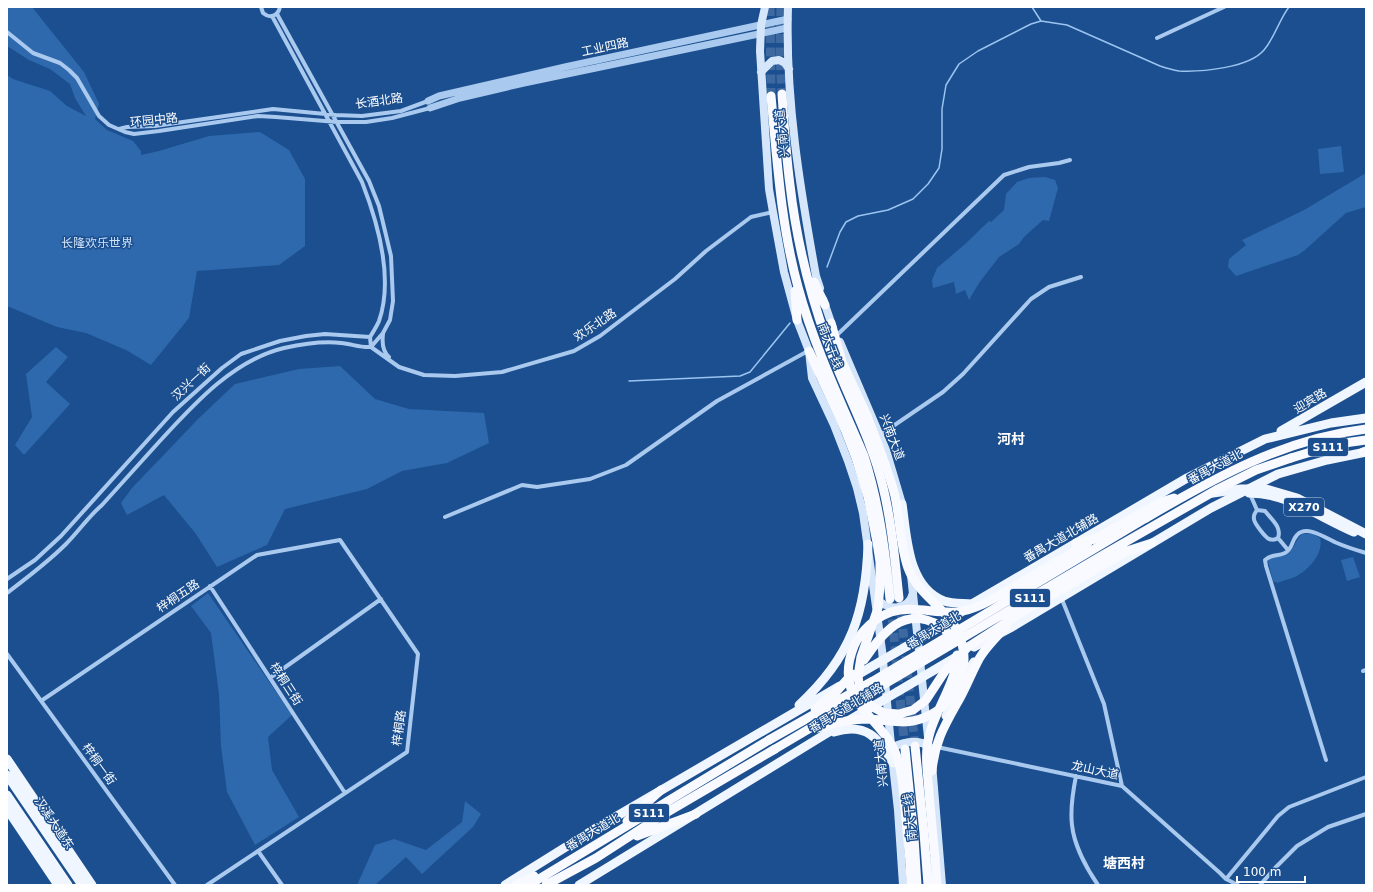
<svg xmlns="http://www.w3.org/2000/svg" width="1373" height="892" viewBox="0 0 1373 892" font-family="'DejaVu Sans','Noto Sans SC',sans-serif">
  <style>
    .green { fill: #2e69ad }
    .lines { fill: none; stroke-linecap: round; stroke-linejoin: round }
    .stream { stroke: #9cc4f0; stroke-width: 1.5 }
    .trunk-tunnel { stroke: #3d69a0; stroke-width: 9; stroke-dasharray: 9 4.5; stroke-linecap: butt }
    .minor { stroke: #a9c9ee; stroke-width: 4 }
    .tertiary { stroke: #a9c9ee; stroke-width: 7 }
    .secondary { stroke: #d6e6fa; stroke-width: 8 }
    .primary { stroke: #f0f6ff; stroke-width: 9 }
    .trunk { stroke: #f8faff; stroke-width: 9 }
    .primary-bridge { stroke: #f0f6ff; stroke-width: 9 }
    .trunk-bridge { stroke: #f8faff; stroke-width: 9 }
    .labels { text-anchor: middle; stroke-width: 3; stroke-linejoin: round; paint-order: stroke }
    .shield { fill: #1b4f8f; stroke: #bbcadd; stroke-width: 1 }
    .shield-label { font-size: 11px; font-weight: bold; fill: #fff }
    .street-label { font-size: 12px; fill: #fff; stroke: #1b4f8f }
    .park-label { font-size: 12px; fill: #cfe3fa; stroke: #1b4f8f }
    .quarter-label { font-size: 14px; font-weight: bold; fill: #fff; stroke: #1b4f8f }
  </style>
  <rect width="100%" height="100%" fill="#1b4f8f"/>
  <!-- green -->
  <path class="green" d="M7,7H32L84,72L99,104L95,119L107,130L133,141L141,151V155L159,151L209,136L260,132L289,150L305,179V246L279,265L197,271L189,318L151,365L126,350L86,333L57,327L7,306V75L13,79L50,91L67,106L86,116L75,98L70,84L50,69L29,60L7,46Z
    M1341,146L1344,172L1320,174L1318,149Z
    M1366,173V207L1346,213L1305,250L1298,255L1236,276L1228,267L1229,259L1246,245L1242,240L1304,210Z
    M1045,177L1055,180L1058,188L1049,221L1043,220L1024,237L1019,244L999,257L979,283L969,300L965,290L956,294L954,282L933,288L932,280L937,268L964,245L989,221L991,222L1004,210L1006,194L1017,182L1029,178Z
    M56,347L68,357L46,382L70,404L24,455L15,445L32,417L26,374Z
    M340,366L375,399L409,409L484,413L489,443L447,463L402,471L367,489L285,509L267,545L217,567L196,534L164,495L127,515L121,503L132,488L199,418L235,384L299,369Z
    M1302,534H1313L1320,538C1324,553 1309,570 1295,577C1289,579 1283,581 1277,583L1273,581L1268,561C1274,555 1279,558 1286,555C1294,551 1295,540 1302,534Z
    M1353,557L1360,577L1347,581L1341,560Z
    M208,593L292,715L268,737L272,770L299,817L255,845L227,792L221,746L219,694L211,633L191,606Z
    M465,801L481,814L473,827L422,874L406,857L375,885H357L375,845L394,839L426,850L462,822Z"/>
  <g class="lines">
    <!-- stream -->
    <path class="stream" d="M1032,7L1041,21
      M827,267L840,232L846,222L858,216L888,210L913,199L928,184L939,168L942,149V109L946,85L959,64L978,51L1031,24L1041,21L1067,25L1160,66C1166,68 1173,70 1179,71C1201,72 1249,68 1264,50C1275,37 1279,20 1289,7
      M629,381L740,376L750,372L790,323"/>
    <!-- trunk-tunnel -->
    <path class="trunk-tunnel" d="M770,7L771,96
      M781,7L780,55L782,94
      M900,602L915,746
      M891,606L905,749"/>
    <!-- minor -->
    <path class="minor" d="M261,7L263,13C270,19 278,16 280,7
      M7,32L33,53L60,63L69,70L77,78L99,116L109,125L125,132L134,134L159,131L258,116L276,117L337,122H366L392,118L430,108
      M1157,38L1224,7
      M119,129L127,127L155,126L273,109L336,115L362,116L401,111L428,101
      M383,334C382,342 382,351 389,357
      M837,335L1004,175L1029,167L1059,163L1070,160
      M370,337L371,347L399,367L424,375L455,376L502,372L574,351L600,336L675,279L706,251L751,217L773,212
      M880,435L943,392L963,374L1031,299L1049,287L1081,277
      M1250,494L1257,510
      M1257,510L1265,511C1272,520 1282,527 1278,538C1275,540 1272,540 1269,539C1265,537 1254,523 1254,519C1253,515 1255,513 1257,510Z
      M445,517L522,485L537,487L590,479L626,465L717,401L808,351
      M1278,538L1288,550
      M7,579L35,560L61,536L173,412L222,368L241,354L280,341L306,336L325,334L370,337C373,332 377,326 379,321C394,278 378,223 362,182L272,16
      M210,586L345,793
      M7,593C28,577 48,562 66,544C79,531 88,517 102,505C121,484 140,463 159,442C193,405 233,360 284,348C302,344 323,341 341,343C352,344 361,348 371,347L383,333L390,320L393,301L391,256L379,206L369,181L277,14
      M1061,597L1104,704L1122,786
      M7,654L175,885
      M1363,671L1366,670
      M270,678L381,599
      M41,701L257,555L340,540L418,654L407,752L207,885
      M937,747L1122,786L1220,873L1226,879L1238,885
      M1326,760L1266,566L1265,560C1273,553 1277,557 1285,553C1293,549 1291,541 1297,535C1307,524 1327,539 1337,543C1346,547 1356,550 1366,553
      M1076,776C1073,791 1070,809 1072,825C1074,845 1087,869 1098,885
      M258,851L282,885
      M1226,879L1278,816L1289,807L1366,777
      M1260,885L1275,868L1297,846L1328,827L1366,814"/>
    <!-- tertiary -->
    <path class="tertiary" d="M428,101L439,96L565,67L788,19
      M430,108L460,98L524,83L787,28"/>
    <!-- secondary -->
    <path class="secondary" d="M765,7L761,25L760,51L769,189L773,212L784,272L797,320L809,351L812,378L834,425L848,461L857,488L863,513L882,650L891,745
      M788,7C785,98 800,188 816,276L820,288
      M761,72L772,61L779,60L785,63L789,69
      M823,299L833,328
      M840,342L886,450L902,504L903,510
      M911,575L928,737
      M876,597C886,611 908,612 913,593
      M891,748C903,742 917,739 929,746
      M892,756L898,810L903,885
      M932,764L942,885"/>
    <!-- primary -->
    <path class="primary" d="M1281,431L1366,382
      M1249,493C1288,493 1319,517 1354,532
      M902,504C907,536 907,587 944,601C953,604 963,603 972,604
      M974,647L1012,627L1211,508L1278,474L1327,460L1366,452
      M852,678L945,624L972,604L1187,478L1265,439L1331,423L1366,418
      M799,705C851,657 866,612 868,544
      M946,716L962,681L974,662
      M834,732C866,722 879,738 893,763
      M7,759L92,885
      M7,775L82,885
      M7,795L68,885
      M7,809L58,885
      M505,885L593,830L840,686
      M579,885L824,735L958,656"/>
    <!-- trunk -->
    <path class="trunk" d="M782,94C784,124 786,155 790,185C796,237 809,291 827,341C844,390 871,436 883,487C892,524 895,561 899,598
      M771,96C777,160 781,225 798,287C814,346 840,400 864,456C879,503 885,550 890,599
      M814,282L825,305
      M795,291L797,320
      M831,323L842,362L867,416
      M809,351L844,427
      M1363,452L1366,451
      M1291,458L1337,444L1366,440
      M1146,518C1216,477 1284,439 1366,429
      M1076,543L1095,539L1161,502L1174,498
      M1062,559L1088,543
      M915,746L924,833L928,885
      M905,749L914,838L917,885
      M627,821L661,790
      M637,836L696,814
      M935,858L937,885
      M910,862L911,885
      M516,885L534,876
      M529,885L769,740
      M546,885L596,858L664,814L775,749"/>
    <!-- primary-bridge -->
    <path class="primary-bridge" d="M1213,493L1241,489H1266L1297,498L1366,534"/>
    <!-- trunk-bridge -->
    <path class="trunk-bridge" d="M844,427L856,458L868,497L877,542L880,562V586L878,608L861,657L858,676L860,691L866,701L871,706L884,713L899,714L913,710L926,700L945,671L968,647L1024,611L1127,551L1152,543
      M864,660C873,647 882,634 895,625C915,612 940,620 953,639
      M815,709L836,692L852,674
      M818,728C834,723 851,719 868,719C892,720 907,727 930,715C945,708 955,693 960,678C964,669 965,659 963,649C958,611 920,601 908,568C900,545 900,520 895,496C888,469 877,442 867,416
      M769,740L873,681L1146,518
      M775,749L1101,556L1218,489L1256,470L1291,458
      M932,771C935,740 945,725 960,698C967,685 972,672 979,659C986,647 996,637 1006,627
      M935,858C933,837 931,815 929,794C928,775 924,755 929,736C935,711 958,678 957,655
      M910,862C908,841 906,820 904,799C903,785 902,771 897,757C882,714 831,703 854,646C861,630 875,618 891,612C913,605 935,614 957,612C979,609 996,597 1015,586C1030,577 1046,568 1062,559"/>
  </g>
  <g class="labels">
    <!-- shield labels -->
    <g class="shield">
      <rect x="1308" y="438" width="40" height="18" rx="3"/>
      <rect x="1284" y="498" width="40" height="18" rx="3"/>
      <rect x="1010" y="589" width="40" height="18" rx="3"/>
      <rect x="629" y="804" width="40" height="18" rx="3"/>
    </g>
    <g class="shield-label">
      <text x="1328" y="451">S111</text>
      <text x="1304" y="511">X270</text>
      <text x="1030" y="602">S111</text>
      <text x="649" y="817">S111</text>
    </g>
    <!-- street labels -->
    <g class="street-label">
      <text transform="translate(605 47) rotate(-12)" y="4">工业四路</text>
      <text transform="translate(379 101) rotate(-8)" y="4">长酒北路</text>
      <text transform="translate(154 120) rotate(-6)" y="4">环园中路</text>
      <text transform="translate(782 133) rotate(-96)" y="4">兴南大道</text>
      <text transform="translate(595 325) rotate(-34)" y="4">欢乐北路</text>
      <text transform="translate(830 346) rotate(69)" y="4">南大干线</text>
      <text transform="translate(191 382) rotate(-43)" y="4">汉兴一街</text>
      <text transform="translate(1310 401) rotate(-31)" y="4">迎宾路</text>
      <text transform="translate(892 437) rotate(69)" y="4">兴南大道</text>
      <text transform="translate(1215 467) rotate(-28)" y="4">番禺大道北</text>
      <text transform="translate(1061 538) rotate(-30)" y="4">番禺大道北辅路</text>
      <text transform="translate(178 596) rotate(-34)" y="4">梓桐五路</text>
      <text transform="translate(934 630) rotate(-31)" y="4">番禺大道北</text>
      <text transform="translate(286 684) rotate(57)" y="4">梓桐三街</text>
      <text transform="translate(846 708) rotate(-31)" y="4">番禺大道北铺路</text>
      <text transform="translate(399 728) rotate(-82)" y="4">梓桐路</text>
      <text transform="translate(881 763) rotate(-96)" y="4">兴南大道</text>
      <text transform="translate(99 764) rotate(54)" y="4">梓桐一街</text>
      <text transform="translate(1095 770) rotate(12)" y="4">龙山大道</text>
      <text transform="translate(910 817) rotate(-96)" y="4">南大干线</text>
      <text transform="translate(54 823) rotate(56)" y="4">汉溪大道东</text>
      <text transform="translate(593 832) rotate(-31)" y="4">番禺大道北</text>
    </g>
    <!-- park labels -->
    <g class="park-label">
      <text x="97" y="247">长隆欢乐世界</text>
    </g>
    <!-- quarter labels -->
    <g class="quarter-label">
      <text x="1011" y="444">河村</text>
      <text x="1124" y="868">塘西村</text>
    </g>
  </g>
  <!-- border -->
  <rect width="1373" height="892" fill="none" stroke="#ffffff" stroke-width="16"/>
  <!-- scale -->
  <path d="M1237 876v6h68v-6" fill="none" stroke="#ffffff" stroke-width="2"/>
  <text x="1243" y="876" font-size="12" fill="#ffffff" stroke="#1b4f8f" stroke-width="3" paint-order="stroke">100 m</text>
</svg>
